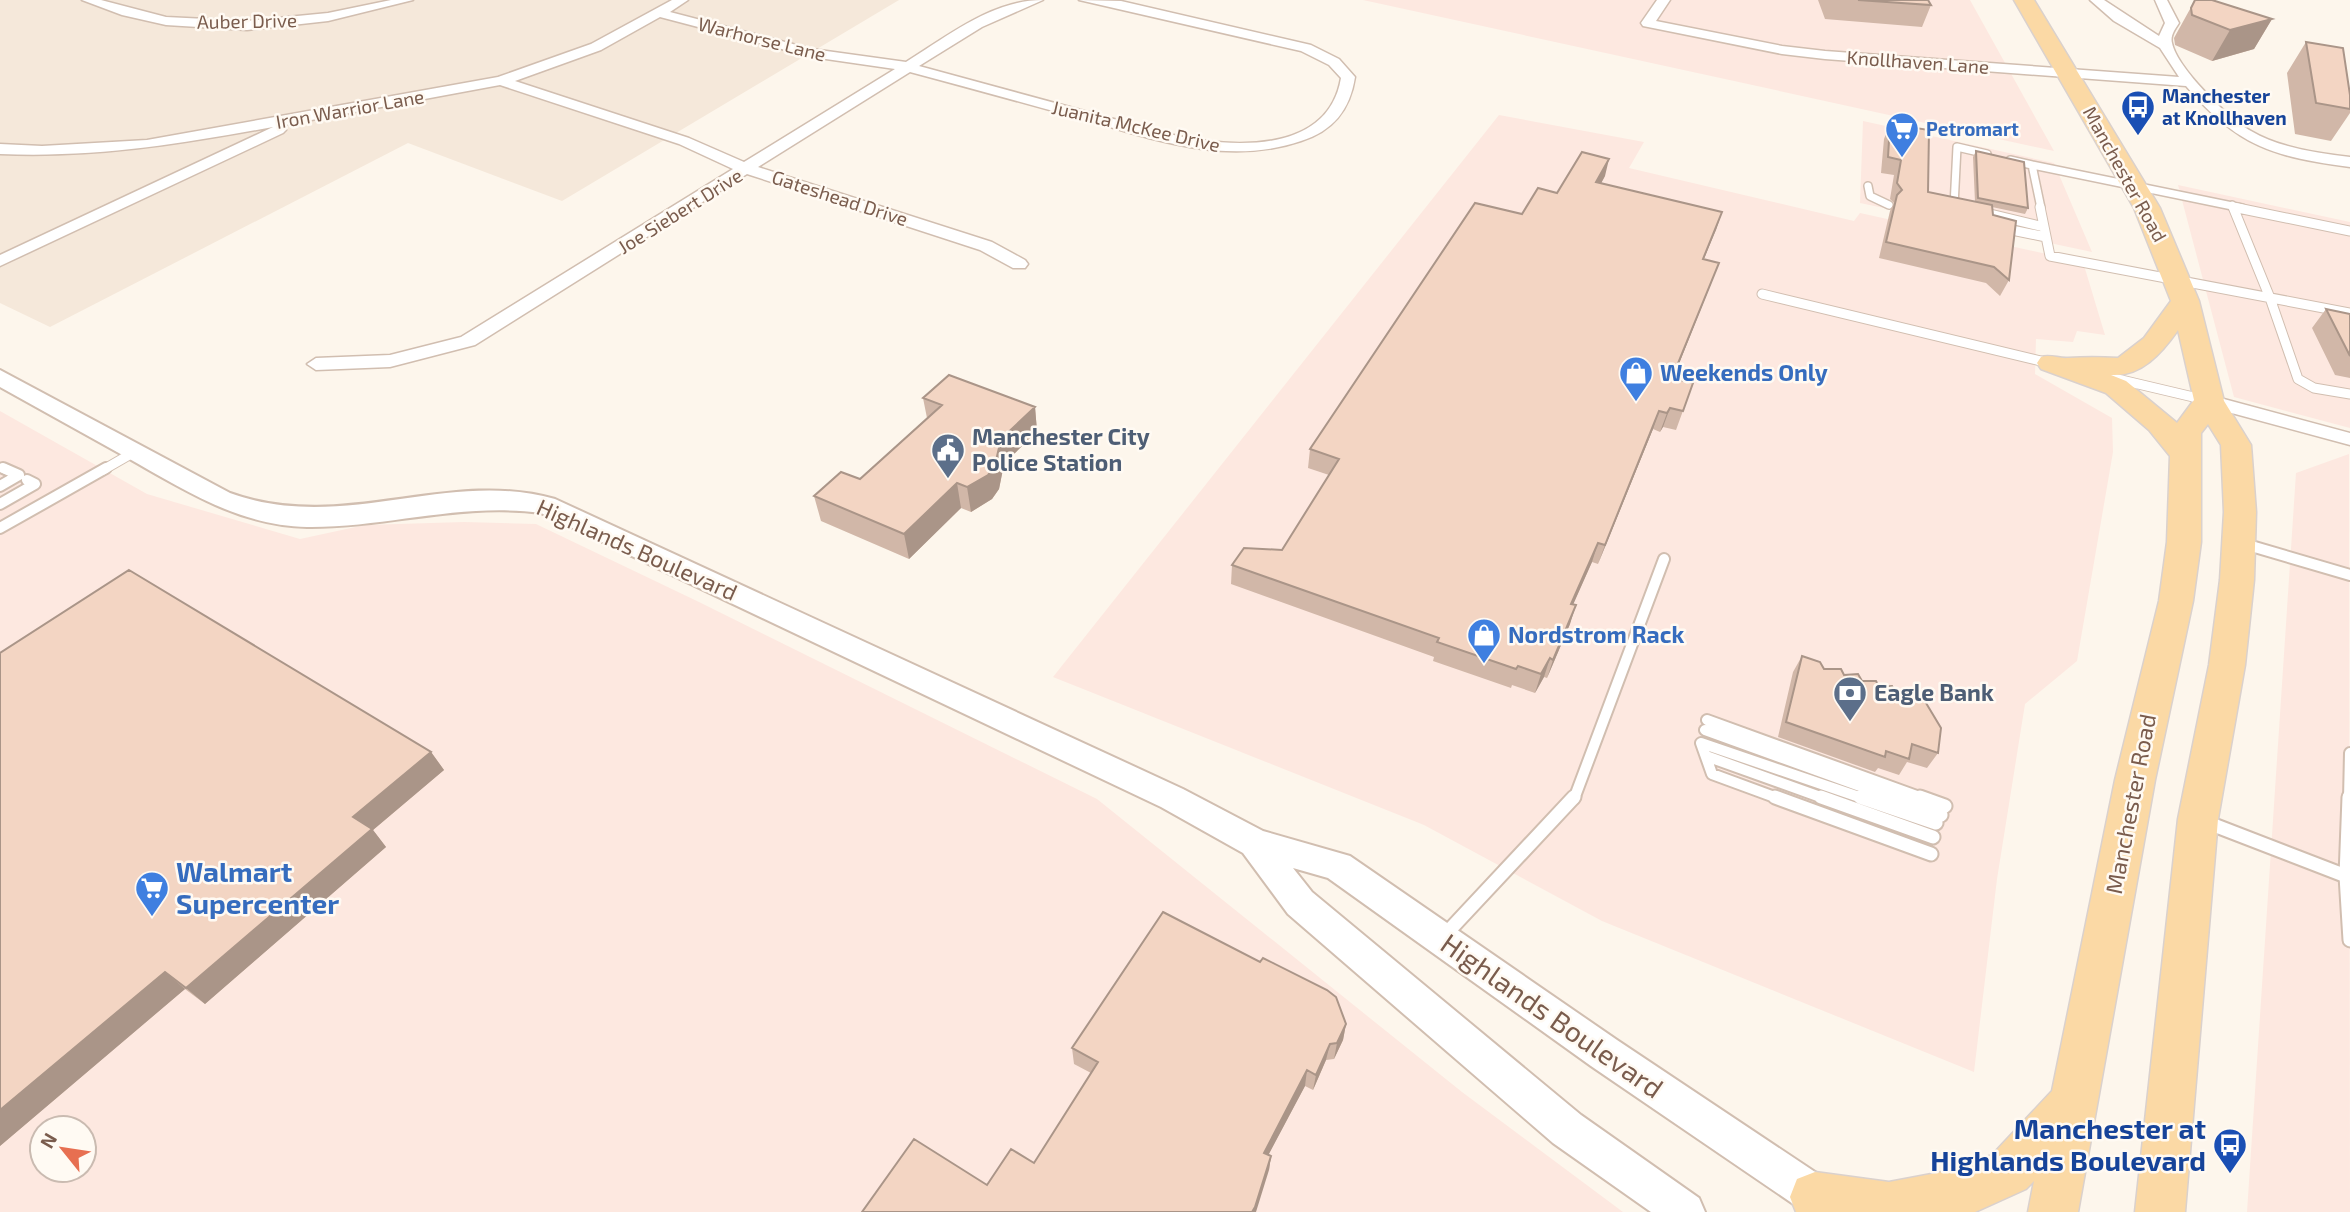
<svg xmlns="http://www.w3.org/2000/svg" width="2350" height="1212" viewBox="0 0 2350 1212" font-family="'Exo 2',sans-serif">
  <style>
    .residential { fill: #f5e8da }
    .commercial { fill: #fde8e0; fill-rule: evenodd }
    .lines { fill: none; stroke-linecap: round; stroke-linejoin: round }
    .service-far3-casing { stroke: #d1beb0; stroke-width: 10 }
    .service-far2-casing { stroke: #d1beb0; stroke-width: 11 }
    .service-far1-casing { stroke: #d1beb0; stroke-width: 14 }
    .service-casing { stroke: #d1beb0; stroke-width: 17 }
    .minor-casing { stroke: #d1beb0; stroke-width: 3 }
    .tertiary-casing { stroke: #d1beb0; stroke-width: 4 }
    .primary-casing { stroke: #dad1cd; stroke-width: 3 }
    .service-far3 { stroke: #fff; stroke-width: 7 }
    .service-far2 { stroke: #fff; stroke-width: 9 }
    .service-far1 { stroke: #fff; stroke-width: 10 }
    .service { stroke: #fff; stroke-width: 13 }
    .minor { fill: #fff; fill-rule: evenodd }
    .tertiary { fill: #fff; fill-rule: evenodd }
    .primary { fill: #fbd9a5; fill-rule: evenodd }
    .wall { fill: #d1b7a8 }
    .shaded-wall { fill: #aa9588 }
    .building { fill: #f3d5c3; stroke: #aa9588; stroke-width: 2 }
    .labels { text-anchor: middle; stroke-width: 5; stroke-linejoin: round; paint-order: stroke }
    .far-street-label { font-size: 19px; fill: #7a5c4d; stroke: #fffaf3 }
    .far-transit-label { font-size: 19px; font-weight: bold; fill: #164399; stroke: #fffaf3; text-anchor: start }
    .far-shop-label { font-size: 19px; font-weight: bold; fill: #366cbe; stroke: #fffaf3; text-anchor: start }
    .shop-label { font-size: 23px; font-weight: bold; fill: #366cbe; stroke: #fffaf3; text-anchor: start }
    .service-label { font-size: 23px; font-weight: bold; fill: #4e5e75; stroke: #fffaf3; text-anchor: start }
    .street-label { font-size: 23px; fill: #7a5c4d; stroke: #fffaf3 }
    .near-shop-label { font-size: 28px; font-weight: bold; fill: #366cbe; stroke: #fffaf3; text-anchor: start }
    .near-street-label { font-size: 28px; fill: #7a5c4d; stroke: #fffaf3 }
    .near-transit-label { font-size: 28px; font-weight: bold; fill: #164399; stroke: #fffaf3; text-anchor: end }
  </style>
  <rect width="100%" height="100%" fill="#fdf6ec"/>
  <!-- residential -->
  <path class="residential" d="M0,0H899L562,201L408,143L50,327L0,303Z"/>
  <!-- commercial -->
  <path class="commercial" d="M1363,0H1970L2054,151Z
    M1499,115L1644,142L1629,168L1854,221L1860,213L2083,262L2105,335L2077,331L2073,342L2036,339L2035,374L2112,418L2113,452L2077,661L2025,704L1997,879L1974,1072L1602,921L1424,825L1053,677Z
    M1863,121L2054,163L2092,252L1860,203Z
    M2178,185L2350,222V428L2234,397Z
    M0,411L147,494L300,539L365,525L464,522L536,524L699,602L1097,799L1462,1092L1623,1212H0ZM42,1128H84V1170H42Z
    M2349,454L2350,1212H2247L2296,473Z"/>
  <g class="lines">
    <!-- service-far3 casing -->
    <g class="service-far3-casing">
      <path id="service-far3" d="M2010,160L2032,165L2041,208
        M2032,165L2242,208
        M1868,186L1870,196L1889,205
        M2232,205L2233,208
        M1959,207L1954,206L1957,147L1987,154"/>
    </g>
    <!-- service-far2 casing -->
    <g class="service-far2-casing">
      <path id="service-far2" d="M2040,207L2050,256L2350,313
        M2233,207L2350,231
        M2233,207L2270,298L2298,379L2314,388L2350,394
        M1982,212L2044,227
        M2002,228L2046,237
        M1762,294L2053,364
        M2113,378L2206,400
        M3,468L7,470
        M103,470L136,451"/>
    </g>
    <!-- service-far1 casing -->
    <g class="service-far1-casing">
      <path id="service-far1" d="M0,486L19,475L3,468
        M0,504L35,484L27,480
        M0,528L106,468
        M2241,543L2350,575
        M1707,720L1925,799
        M1705,730L1896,799
        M1706,756L1826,799
        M1574,799L1664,559
        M1780,799L1712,774L1701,743L1865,799
        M2349,799L2350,753"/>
    </g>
    <!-- service casing -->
    <g class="service-casing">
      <path id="service" d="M1775,797L1931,854
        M1821,797L1933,837
        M1860,797L1936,823
        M1891,797L1941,815
        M1920,797L1945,806
        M2349,797L2346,876L2350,877
        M2206,822L2346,876L2350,940
        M1443,937L1574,797"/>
    </g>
    <!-- minor casing -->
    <g class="minor-casing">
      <path id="minor" d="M82,0H101L166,17L247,21L328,13L391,0H413L328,21L247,30L166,25L122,15Z
        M672,0H688L670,12L812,49L906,62C948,36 992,0 1043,0L982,27L919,66L1169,134C1228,148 1328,156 1341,78L1329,65L1301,51L1079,0L1121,1L1311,45L1339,59L1355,77C1350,110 1333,131 1301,141C1222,168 1145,136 1068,115C1016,101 963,86 910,72L758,167L992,242L1025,260L1028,264L1025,268H1013L980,250L747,174L475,345L390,367L316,370L307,364L316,358L390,355L461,337L733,169L679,144L500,85L279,126L286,130L283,133L0,266V255L273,127C180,144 96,158 0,154V144L42,146L147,140L498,77L591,44ZM660,17L812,57L895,69L744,162L689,138L515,81L601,50Z
        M1657,0H1670L1656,21L1782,46L1825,51L2179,77L2160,48L2114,21L2090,0H2104L2159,36L2165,23L2155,0H2167L2179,23C2175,29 2170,36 2172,43C2177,68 2229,119 2251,131C2280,148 2317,153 2350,157V167C2273,157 2237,146 2186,86L1825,59L1782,54L1643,26L1641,23Z
        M2209,395L2350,433V445L2202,405L2199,401Z"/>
    </g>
    <!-- tertiary casing -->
    <g class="tertiary-casing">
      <path id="tertiary" d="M0,370L230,493C343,534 447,468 555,499L1183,789L1263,831L1350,856L1617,1040L1854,1198L1860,1212H1805L1591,1066L1328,878L1293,868L1312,892L1581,1115L1699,1198L1705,1212H1651L1553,1143L1288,914L1243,853L1161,807L541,513C461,502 386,528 307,527C239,526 183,489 126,457C84,434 42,410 0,387Z"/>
    </g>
    <!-- primary casing -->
    <g class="primary-casing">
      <path id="primary" d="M2014,0H2034L2160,208L2199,301L2224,401L2251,445L2256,512L2254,580L2245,665L2218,819L2185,1212H2135L2178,819L2209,665L2220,580L2224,512L2221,445L2208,424L2201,433V542L2193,601L2155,780L2078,1212H2028L2034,1181L2026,1189L1975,1212H1796L1790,1197L1797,1179L1815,1172L1889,1182L1958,1169L1992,1155L2052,1091L2115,780L2159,601L2167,542L2170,456L2149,430L2106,393L2041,369L2037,363L2041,357C2051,354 2059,359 2068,358C2084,357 2100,357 2118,358L2144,338L2171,301L2134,208ZM2178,330L2194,400L2177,423L2126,381L2111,375C2141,377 2162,353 2178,330Z"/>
    </g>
    <!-- service-far3 -->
    <use href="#service-far3" class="service-far3"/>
    <!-- service-far2 -->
    <use href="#service-far2" class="service-far2"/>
    <!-- service-far1 -->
    <use href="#service-far1" class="service-far1"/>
    <!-- service -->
    <use href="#service" class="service"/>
    <!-- minor -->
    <use href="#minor" class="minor"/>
    <!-- tertiary -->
    <use href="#tertiary" class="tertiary"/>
    <!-- primary -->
    <use href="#primary" class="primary"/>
  </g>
  <!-- wall -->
  <path class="wall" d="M1818,0H1928L1931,5L1922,27L1825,19Z
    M2195,0L2272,19L2254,49L2212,61L2175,45L2174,38Z
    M2306,42L2350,95V113L2331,141L2295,134L2287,73Z
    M1890,124L1928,192L1975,202L1973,157L1976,151L2028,208L2025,214L1992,207L1993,215L2009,280L2000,296L1986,283L1879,258L1890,211L1894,203L1890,199L1894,175L1881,173L1884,139Z
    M1605,176L1601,183L1722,212L1704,259L1712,281L1675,373L1680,380L1693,383L1676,430L1663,427L1660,432L1653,429L1598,564L1592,562L1573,604L1570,624L1547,678L1544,677L1535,693L1512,685L1511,688L1433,661L1434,657L1231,584L1232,565L1282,550L1329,475L1308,468L1310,449L1522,214L1557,193Z
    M2326,309L2350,314V378L2335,375L2312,328Z
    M923,398L1035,407L1037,431L1004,464L999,489L992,499L971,512L961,508L909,559L821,521L814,496L860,479L927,418Z
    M0,653L431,752L444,770L373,830L386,847L205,1004L185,989L0,1146Z
    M1802,656L1824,669L1844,675L1896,694L1938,753L1927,768L1907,762L1899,775L1878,768L1875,772L1778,737L1793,672Z
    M1346,1024L1343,1040L1334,1059L1326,1060L1313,1090L1305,1086L1268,1155L1271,1156L1269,1170L862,1212L987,1185L1034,1163L1091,1073L1074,1064L1072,1048Z"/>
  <!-- shaded-wall -->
  <path class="shaded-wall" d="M2272,19L2254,49L2212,61L2230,30Z
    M1609,159L1605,176L1592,200L1596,182Z
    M1722,212L1716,230L1696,277L1703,259Z
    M1719,263L1712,281L1668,391L1674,373Z
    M1035,407L1037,431L1004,464L999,489L992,499L971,512L967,487L1001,439Z
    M1670,408L1663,427L1660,432L1667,413Z
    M1659,411L1653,429L1598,564L1605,545Z
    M957,483L961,508L909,559L904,534Z
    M1598,543L1592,562L1565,623L1571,604Z
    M1576,605L1570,624L1547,678L1553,660Z
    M1550,658L1544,677L1535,693L1541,674Z
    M431,752L444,770L373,830L386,847L205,1004L186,988L353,817Z
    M165,972L185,989L0,1146V1110Z
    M1346,1024L1343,1040L1334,1059L1337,1043Z
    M1330,1044L1326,1060L1313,1090L1316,1075Z
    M1307,1070L1305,1086L1262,1167L1264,1153Z
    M1271,1156L1269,1170L1256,1212H1252Z"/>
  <!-- building -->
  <path class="building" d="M1858,0H1928L1931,5Z
    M2195,0H2212L2272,19L2230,30L2192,15L2191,8Z
    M2306,42L2343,48L2350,95V109L2316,103Z
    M1890,124L1929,130L1928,192L1992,205L1993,215L2016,221L2009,280L1994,267L1886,242L1897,195L1902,190L1897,183L1901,160L1888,157Z
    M1976,151L2024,162L2028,208L1978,198Z
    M1582,152L1609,159L1596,182L1722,212L1703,259L1719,263L1674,373L1682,375L1680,380L1693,383L1683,411L1670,408L1667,413L1659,411L1605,545L1598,543L1571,604L1576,605L1553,660L1550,658L1541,674L1518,666L1516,669L1437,642L1439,638L1232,565L1244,548L1282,550L1339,459L1310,449L1475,203L1522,214L1538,188L1557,193Z
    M2326,309L2350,314V356Z
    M949,375L1035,407L1001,439L995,465L988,475L967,487L957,483L904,534L814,496L841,472L860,479L942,405L923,398Z
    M129,570L431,752L353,817L372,829L186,988L165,972L0,1110V653Z
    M1802,656L1820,662L1824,669H1841L1844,675L1858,674L1862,681H1876L1879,687L1892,686L1896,694L1920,693L1941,728L1938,753L1912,744L1909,759L1886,751L1885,757L1786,722Z
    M1163,912L1260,962L1263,958L1327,990L1336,997L1346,1024L1337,1043L1330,1044L1316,1075L1307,1070L1264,1153L1271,1156L1255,1207L1252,1212H862L914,1139L987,1185L1011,1149L1034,1163L1098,1062L1072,1048Z"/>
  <!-- icons -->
  <defs>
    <g id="bus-pin" transform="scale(1.75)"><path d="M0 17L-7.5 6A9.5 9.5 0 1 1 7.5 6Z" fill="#1a4fb4" stroke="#fffaf3"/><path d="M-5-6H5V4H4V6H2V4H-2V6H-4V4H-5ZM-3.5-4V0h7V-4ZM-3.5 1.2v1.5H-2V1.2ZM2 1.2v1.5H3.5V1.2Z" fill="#fff"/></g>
    <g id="supermarket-pin" transform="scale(1.75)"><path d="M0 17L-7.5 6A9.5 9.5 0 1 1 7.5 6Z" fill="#3f7fe0" stroke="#fffaf3"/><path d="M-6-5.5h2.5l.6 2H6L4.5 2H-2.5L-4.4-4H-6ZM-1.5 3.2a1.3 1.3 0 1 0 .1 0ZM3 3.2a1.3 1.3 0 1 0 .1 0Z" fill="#fff"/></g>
    <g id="shop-pin" transform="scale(1.75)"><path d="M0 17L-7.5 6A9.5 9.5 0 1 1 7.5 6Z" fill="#3f7fe0" stroke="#fffaf3"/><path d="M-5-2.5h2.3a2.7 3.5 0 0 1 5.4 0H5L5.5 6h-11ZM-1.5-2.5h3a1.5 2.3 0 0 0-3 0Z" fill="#fff"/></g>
    <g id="civic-pin" transform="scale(1.75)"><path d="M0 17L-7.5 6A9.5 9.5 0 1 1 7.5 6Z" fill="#5c6f8a" stroke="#fffaf3"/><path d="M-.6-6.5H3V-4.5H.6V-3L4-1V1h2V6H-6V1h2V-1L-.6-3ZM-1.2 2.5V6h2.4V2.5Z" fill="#fff"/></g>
    <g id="bank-pin" transform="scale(1.75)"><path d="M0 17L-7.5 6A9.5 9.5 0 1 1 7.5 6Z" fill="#5c6f8a" stroke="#fffaf3"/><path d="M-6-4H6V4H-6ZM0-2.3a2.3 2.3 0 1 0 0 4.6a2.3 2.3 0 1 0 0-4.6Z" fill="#fff"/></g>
  </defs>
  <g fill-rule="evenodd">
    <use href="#bus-pin" x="2138" y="107"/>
    <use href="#supermarket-pin" x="1902" y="129"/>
    <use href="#shop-pin" x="1636" y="373"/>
    <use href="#civic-pin" x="948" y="450"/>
    <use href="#shop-pin" x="1484" y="635"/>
    <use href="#bank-pin" x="1850" y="693"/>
    <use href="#supermarket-pin" x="152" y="888"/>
    <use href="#bus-pin" x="2230" y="1145"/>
  </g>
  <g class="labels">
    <!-- far-street labels -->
    <g class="far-street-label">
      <text transform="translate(247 21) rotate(-1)" y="7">Auber Drive</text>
      <text transform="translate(762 39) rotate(14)" y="7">Warhorse Lane</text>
      <text transform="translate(1918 62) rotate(4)" y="7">Knollhaven Lane</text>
      <text transform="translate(350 109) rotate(-10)" y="7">Iron Warrior Lane</text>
      <text transform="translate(1136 126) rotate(13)" y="7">Juanita McKee Drive</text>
      <text transform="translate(2125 174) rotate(61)" y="7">Manchester Road</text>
      <text transform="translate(840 198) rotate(18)" y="7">Gateshead Drive</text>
      <text transform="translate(680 211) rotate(-32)" y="7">Joe Siebert Drive</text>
    </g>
    <!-- far-transit labels -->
    <g class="far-transit-label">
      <text x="2162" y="103">Manchester<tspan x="2162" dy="22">at Knollhaven</tspan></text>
    </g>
    <!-- far-shop labels -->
    <g class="far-shop-label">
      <text x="1926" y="136">Petromart</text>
    </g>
    <!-- shop labels -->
    <g class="shop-label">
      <text x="1660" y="381">Weekends Only</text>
      <text x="1508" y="643">Nordstrom Rack</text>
    </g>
    <!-- service labels -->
    <g class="service-label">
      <text x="972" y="445">Manchester City<tspan x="972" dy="26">Police Station</tspan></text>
      <text x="1874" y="701">Eagle Bank</text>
    </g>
    <!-- street labels -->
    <g class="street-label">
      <text transform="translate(637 550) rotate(24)" y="8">Highlands Boulevard</text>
      <text transform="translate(2131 804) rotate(-79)" y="8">Manchester Road</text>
    </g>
    <!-- near-shop labels -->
    <g class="near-shop-label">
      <text x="176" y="882">Walmart<tspan x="176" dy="32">Supercenter</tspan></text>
    </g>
    <!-- near-street labels -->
    <g class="near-street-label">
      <text transform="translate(1552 1016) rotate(35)" y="10">Highlands Boulevard</text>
    </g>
    <!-- near-transit labels -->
    <g class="near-transit-label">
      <text x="2206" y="1139">Manchester at<tspan x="2206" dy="32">Highlands Boulevard</tspan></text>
    </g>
  </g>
  <!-- north arrow -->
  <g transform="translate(63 1149) rotate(300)"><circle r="33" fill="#fffaf3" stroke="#cabbb1" stroke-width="2"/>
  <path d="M0-5L12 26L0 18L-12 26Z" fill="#e76f51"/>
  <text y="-10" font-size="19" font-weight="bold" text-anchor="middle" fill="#7a5c4d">N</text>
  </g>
</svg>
